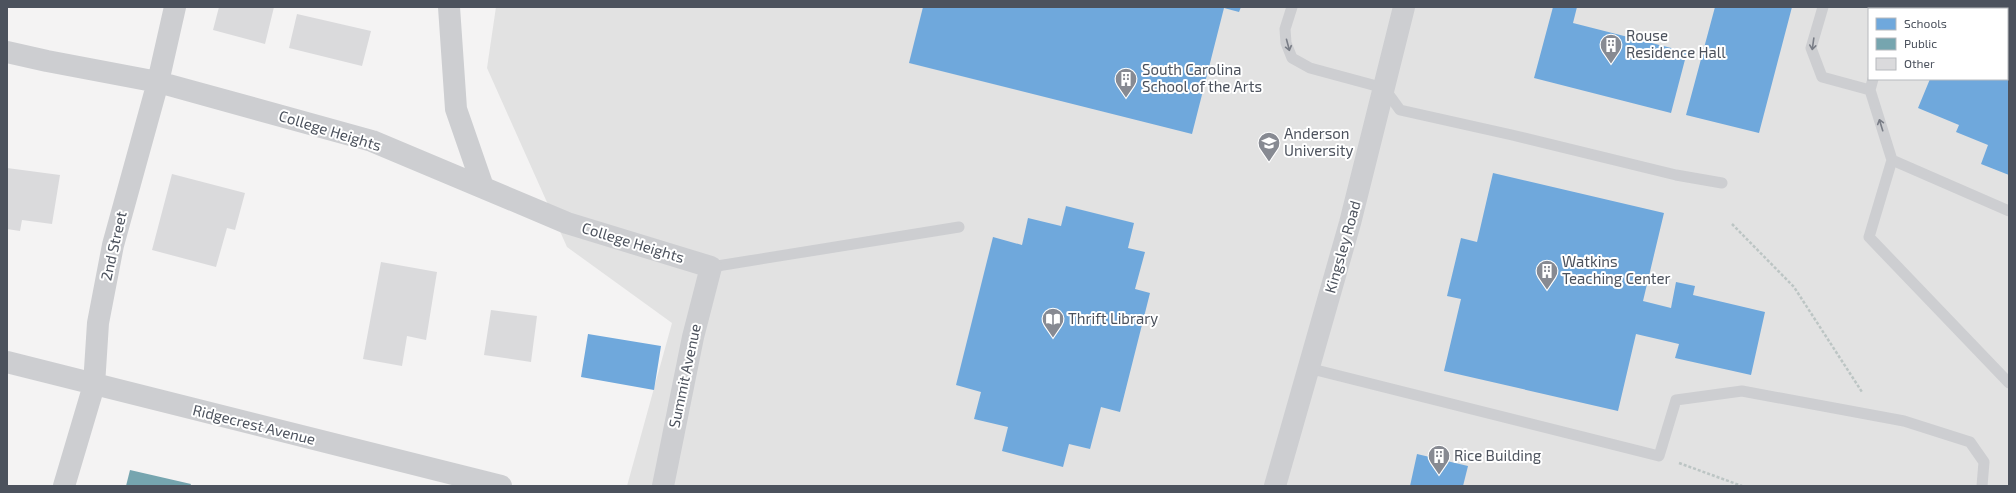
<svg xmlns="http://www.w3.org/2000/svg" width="2016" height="493" viewBox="0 0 2016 493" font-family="'Exo 2',sans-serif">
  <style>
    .education { fill: #e2e2e2; fill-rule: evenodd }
    .schools { fill: #6fa8dc }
    .public { fill: #76a5af }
    .building { fill: #dadadc }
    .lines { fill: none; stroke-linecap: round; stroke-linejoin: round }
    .path { stroke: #bcc5c4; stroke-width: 2.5; stroke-dasharray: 3 2; stroke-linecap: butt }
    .service { stroke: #cdced1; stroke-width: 11 }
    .minor { stroke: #cdced1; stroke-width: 22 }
    .oneway { stroke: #797d86 }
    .labels { text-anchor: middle; stroke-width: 4; stroke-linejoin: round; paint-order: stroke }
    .poi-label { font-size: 15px; fill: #4c525d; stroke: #fff; text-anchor: start }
    .street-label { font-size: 15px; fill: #4c525d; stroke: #fff }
  </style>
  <rect width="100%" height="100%" fill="#f4f3f3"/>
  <!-- education -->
  <path class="education" d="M496,7H2009V486H627L672,323L567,247L487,68ZM1869,9H2007V79H1869Z"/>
  <!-- schools -->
  <path class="schools" d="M923,7H1241L1239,12L1224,8L1192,134L909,63Z
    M1553,7H1577L1573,23L1687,52L1671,113L1534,78Z
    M1715,7H1792L1759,133L1686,115Z
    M1959,7H2009V175L1981,164L1988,145L1956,132L1959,125L1918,108L1930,79H2007V9H1958Z
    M1493,173L1664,213L1643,301L1671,308L1676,282L1695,286L1693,295L1765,312L1751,375L1675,358L1679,344L1636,334L1618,411L1444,371L1461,299L1447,296L1461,238L1477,242Z
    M1066,206L1134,223L1128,248L1145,252L1135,289L1150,293L1120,412L1101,407L1090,449L1069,444L1063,467L1002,451L1008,427L974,419L981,392L956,385L993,237L1022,245L1028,218L1061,226Z
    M588,334L661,346L654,390L581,377Z
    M1417,454L1468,466L1463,486H1410Z"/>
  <!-- public -->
  <path class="public" d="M130,470L191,484L190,486H126Z"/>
  <!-- building -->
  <path class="building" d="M219,7H274L265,44L213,30Z
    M297,14L371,31L362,66L289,48Z
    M7,168L60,175L52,224L22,220L20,231L7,229Z
    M172,174L245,193L235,230L227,228L216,267L152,250Z
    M381,262L437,272L426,340L407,336L402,366L363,359Z
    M491,310L537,316L531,362L484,355Z"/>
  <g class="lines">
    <!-- path -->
    <path class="path" d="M1732,224L1794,287L1862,392
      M1679,463L1742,486"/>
    <!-- service -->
    <path class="service" d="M1292,7L1285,29L1286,43L1292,58L1310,68L1384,88L1400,110L1512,135L1676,175L1722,183
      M1823,7L1811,48L1822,77L1870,90
      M1893,9V7
      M1873,79L1870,90L1892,160L1869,237L2009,383
      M1892,160L2009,211
      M711,267L959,227
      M1308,368L1659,456L1676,400L1742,391L1904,421L1970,442L1984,462L1982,486"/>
    <!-- minor -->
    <path class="minor" d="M449,7L456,109L483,187
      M7,52L47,61L158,82L372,141L567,223L711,267L693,337L663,486
      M7,362L501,486
      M64,486L94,385L98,323L113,245L158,82L175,7
      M1275,486L1350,223L1404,7"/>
  </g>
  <!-- one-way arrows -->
  <defs><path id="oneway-shaft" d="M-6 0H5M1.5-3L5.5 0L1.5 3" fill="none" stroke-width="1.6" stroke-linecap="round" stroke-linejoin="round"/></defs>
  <g class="oneway">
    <use href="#oneway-shaft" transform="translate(1813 44) rotate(98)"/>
    <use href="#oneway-shaft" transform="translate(1288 45) rotate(75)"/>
    <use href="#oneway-shaft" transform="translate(1881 125) rotate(-107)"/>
  </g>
  <!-- icons -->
  <defs>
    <g id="building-pin" transform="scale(1.15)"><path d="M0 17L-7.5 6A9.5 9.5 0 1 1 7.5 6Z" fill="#878a92" stroke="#fff"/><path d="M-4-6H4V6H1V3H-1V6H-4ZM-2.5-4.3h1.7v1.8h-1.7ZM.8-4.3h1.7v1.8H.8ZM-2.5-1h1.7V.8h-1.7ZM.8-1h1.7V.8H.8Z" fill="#fff"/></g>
    <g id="university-pin" transform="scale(1.15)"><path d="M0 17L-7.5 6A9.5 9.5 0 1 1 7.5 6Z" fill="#878a92" stroke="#fff"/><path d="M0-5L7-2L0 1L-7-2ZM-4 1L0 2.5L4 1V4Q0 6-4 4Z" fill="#fff"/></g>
    <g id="library-pin" transform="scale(1.15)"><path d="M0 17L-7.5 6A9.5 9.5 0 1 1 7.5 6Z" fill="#878a92" stroke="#fff"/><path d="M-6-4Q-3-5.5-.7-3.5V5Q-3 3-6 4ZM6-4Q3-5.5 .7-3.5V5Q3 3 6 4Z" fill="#fff"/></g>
  </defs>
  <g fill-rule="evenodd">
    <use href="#building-pin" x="1611" y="45"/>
    <use href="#building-pin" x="1126" y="79"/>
    <use href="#university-pin" x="1269" y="143"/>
    <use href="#building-pin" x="1547" y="271"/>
    <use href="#library-pin" x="1053" y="319"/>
    <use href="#building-pin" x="1439" y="456"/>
  </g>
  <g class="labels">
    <!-- poi labels -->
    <g class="poi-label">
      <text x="1626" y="41">Rouse<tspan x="1626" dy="17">Residence Hall</tspan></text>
      <text x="1142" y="75">South Carolina<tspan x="1142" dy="17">School of the Arts</tspan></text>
      <text x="1284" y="139">Anderson<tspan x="1284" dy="17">University</tspan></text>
      <text x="1562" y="267">Watkins<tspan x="1562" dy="17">Teaching Center</tspan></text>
      <text x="1068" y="324">Thrift Library</text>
      <text x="1454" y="461">Rice Building</text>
    </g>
    <!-- street labels -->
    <g class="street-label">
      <text transform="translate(330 131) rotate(17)" y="5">College Heights</text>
      <text transform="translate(633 243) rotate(17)" y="5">College Heights</text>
      <text transform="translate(114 246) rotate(-77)" y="5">2nd Street</text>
      <text transform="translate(1343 247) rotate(-74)" y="5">Kingsley Road</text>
      <text transform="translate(685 376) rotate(-78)" y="5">Summit Avenue</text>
      <text transform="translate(254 425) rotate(14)" y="5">Ridgecrest Avenue</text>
    </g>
  </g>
  <!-- border -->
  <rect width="2016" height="493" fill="none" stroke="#4c525d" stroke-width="16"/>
  <!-- legend -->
  <rect x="1868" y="8" width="140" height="72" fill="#ffffff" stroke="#b7babe"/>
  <rect x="1876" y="18" width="20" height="12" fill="#6fa8dc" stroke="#b7babe"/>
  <text x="1904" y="28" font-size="12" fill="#4c525d">Schools</text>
  <rect x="1876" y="38" width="20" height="12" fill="#76a5af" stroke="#b7babe"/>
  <text x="1904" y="48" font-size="12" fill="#4c525d">Public</text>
  <rect x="1876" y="58" width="20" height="12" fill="#dadadc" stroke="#b7babe"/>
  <text x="1904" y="68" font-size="12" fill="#4c525d">Other</text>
</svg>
